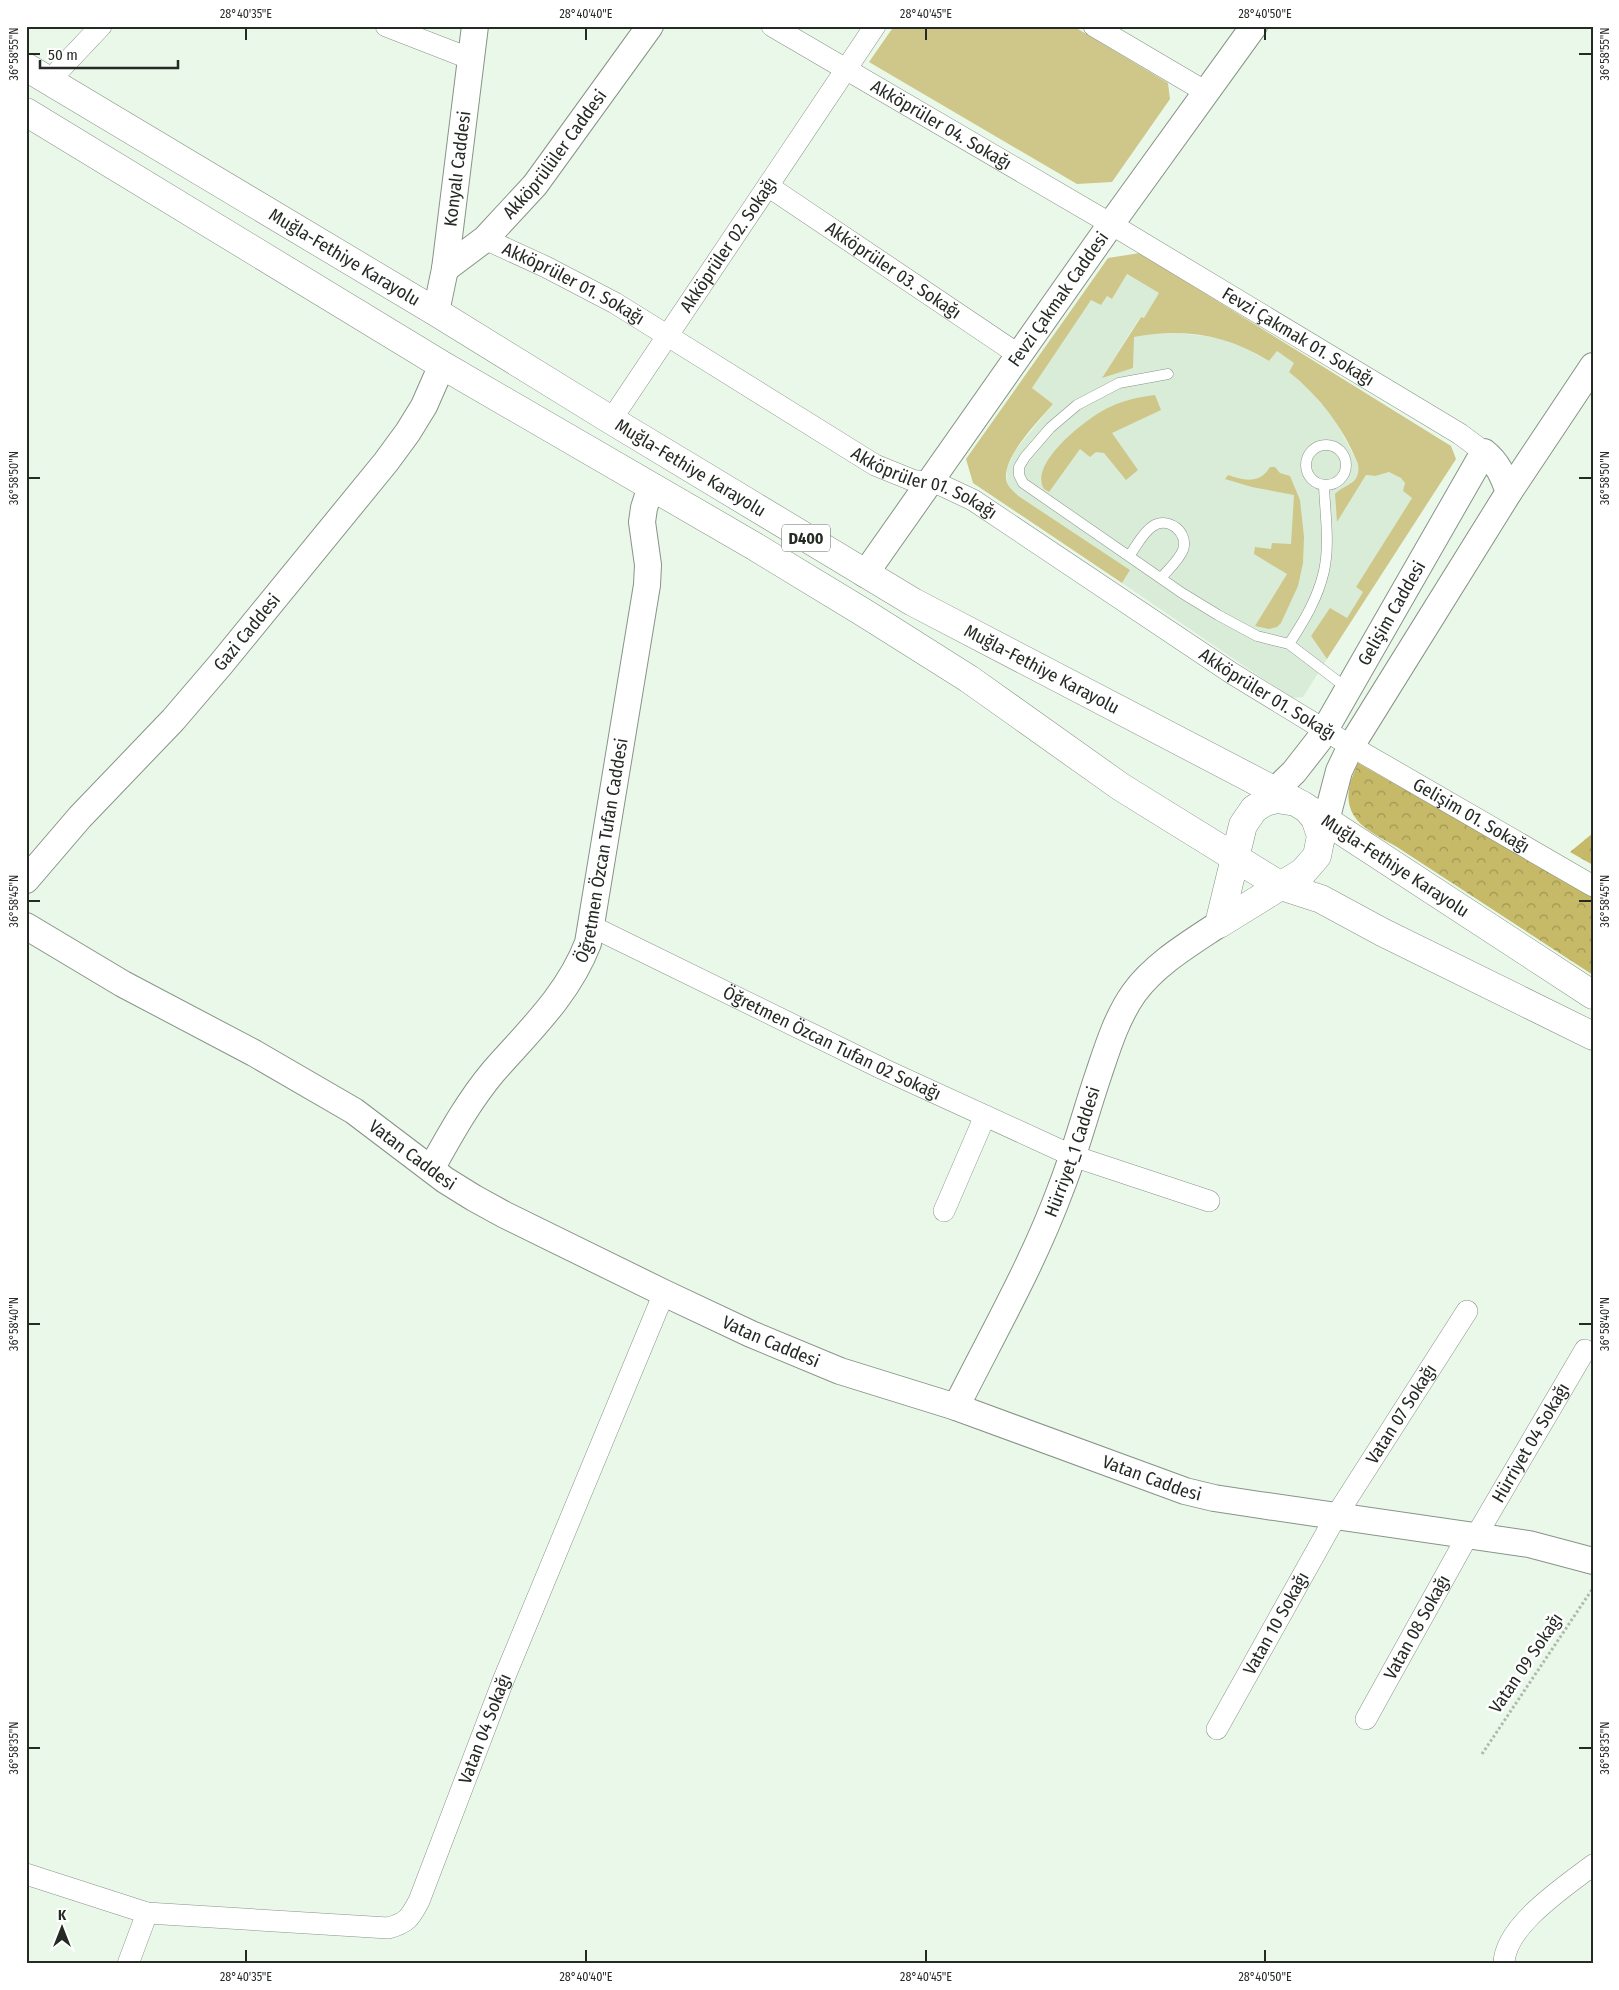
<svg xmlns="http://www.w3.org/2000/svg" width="1619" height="1990" viewBox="0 0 1619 1990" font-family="'Fira Sans Condensed',sans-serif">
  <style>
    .built { fill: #d9ecd8 }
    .green { fill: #cfc689 }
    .forest { fill: url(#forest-crowns) }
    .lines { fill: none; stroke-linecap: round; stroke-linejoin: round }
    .service-casing { stroke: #879487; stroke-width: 11 }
    .minor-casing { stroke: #879487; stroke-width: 22 }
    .tertiary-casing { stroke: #879487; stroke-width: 28 }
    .trunk-casing { stroke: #879487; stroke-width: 29 }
    .path { stroke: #aeb9ae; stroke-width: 3; stroke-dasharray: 2.5 2.5; stroke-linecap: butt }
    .service { stroke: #fff; stroke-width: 10 }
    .minor { stroke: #fff; stroke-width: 21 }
    .tertiary { stroke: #fff; stroke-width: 26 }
    .trunk { stroke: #fff; stroke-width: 28 }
    .ticks { fill: none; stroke: #252a25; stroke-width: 2 }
    .labels { text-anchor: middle; stroke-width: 5; stroke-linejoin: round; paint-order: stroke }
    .shield { fill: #fff; stroke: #666a66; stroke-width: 1 }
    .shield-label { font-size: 16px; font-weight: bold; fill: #252a25 }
    .street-label { font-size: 18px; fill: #252a25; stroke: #fff }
    .neatline { fill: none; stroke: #252a25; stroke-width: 2 }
    .ticks-label { font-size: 12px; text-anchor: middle; fill: #252a25 }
  </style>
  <defs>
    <pattern id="forest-crowns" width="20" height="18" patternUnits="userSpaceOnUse" patternTransform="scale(1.25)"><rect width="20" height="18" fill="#c6b967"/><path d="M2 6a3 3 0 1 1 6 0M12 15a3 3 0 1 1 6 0" fill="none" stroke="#a19755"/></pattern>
  </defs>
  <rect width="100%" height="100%" fill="#eaf8ea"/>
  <!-- built -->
  <path class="built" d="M1127,274L1159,293L1144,319L1140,317L1102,378L1134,337L1150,334L1176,333L1221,338L1237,344L1269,361L1277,351L1295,363L1289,372L1312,392L1335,420L1358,464L1359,475L1353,482L1337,522L1366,475L1372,476L1386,472L1393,473L1404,480L1405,487L1403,491L1412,498L1356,587L1363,592L1347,618L1311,636L1327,659L1303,697L1291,698L1122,583L1130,570L1020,497L1012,491L1007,483V468L1015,451L1053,404L1032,388L1091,299L1107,296L1112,299Z"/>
  <!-- green -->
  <path class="green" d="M894,26H1073L1168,83L1170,99L1112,182L1077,184L869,62Z
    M1140,253L1451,446L1456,459L1327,659L1311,636L1330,608L1347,618L1363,592L1356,587L1412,498L1403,491L1405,483L1401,478L1389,472L1375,476L1366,475L1337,522L1335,494C1346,483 1361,485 1358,464C1343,427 1320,397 1289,372L1294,363L1277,351L1269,361C1225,334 1184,328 1134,337L1133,368L1102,378L1141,317L1144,318L1159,293L1127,274L1112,299L1107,296L1101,305L1091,300L1032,388L1053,404C1039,421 999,459 1007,483C1010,489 1015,493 1020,497L1130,570L1122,583L973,483L966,459L1108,258Z
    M1155,395L1161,410L1112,433L1138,470L1126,480L1104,453L1096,452L1090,457L1080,449L1049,492L1044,489C1028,463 1089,416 1110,407C1124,400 1139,397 1155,395Z
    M1270,467H1275L1280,473L1290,476L1300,500L1304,537L1303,563L1298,586L1281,623L1277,627L1269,629L1255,626L1287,574L1254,554L1255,547L1271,549L1272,543L1291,544L1294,495L1252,487L1225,479L1228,475C1244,481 1260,484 1270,467Z"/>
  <!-- forest -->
  <path class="forest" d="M1358,763L1593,897V975L1397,847C1373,833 1344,822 1349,789C1350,780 1355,771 1358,763Z
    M1593,833V865L1570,852Z"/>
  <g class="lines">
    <!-- service casing -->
    <g class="service-casing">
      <path id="service" d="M1168,374L1119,383L1077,405L1050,428L1025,457L1019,467V475L1023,483L1182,593L1218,615L1257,636L1289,644L1348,689
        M1306 465a20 20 0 1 1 40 0a20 20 0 1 1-40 0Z
        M1129,556C1136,547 1143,532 1153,526C1169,516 1189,533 1183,550C1179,560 1168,570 1161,578
        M1289,644C1304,621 1318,598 1324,571C1330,543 1325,513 1324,486"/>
    </g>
    <!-- minor casing -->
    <g class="minor-casing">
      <g id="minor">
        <path d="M386,26L471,59"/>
        <path id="s1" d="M772,26L1111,224L1460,434L1484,452"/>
        <path d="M1094,26L1206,92"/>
        <path d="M49,81L101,26"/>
        <path id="s2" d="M768,186L1019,355"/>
        <path id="s3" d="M485,239L546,267L615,303L875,465L912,480L941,485L973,500L1233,674L1351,746L1593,886"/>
        <path id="s4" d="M611,420L875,26"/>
        <path id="s5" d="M591,926L883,1069L1073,1156L1209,1201"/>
        <path d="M944,1211L985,1116"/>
        <path id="s6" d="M1476,1536L1585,1350"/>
        <path id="s7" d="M1366,1719L1468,1535"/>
        <path id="s8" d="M1217,1729L1336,1516L1467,1311"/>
        <path id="s9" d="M26,1874L147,1913L388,1928C407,1923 410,1918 419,1901L503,1681L664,1293"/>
        <path d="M128,1964L147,1913"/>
        <path d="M1504,1964C1504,1926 1566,1886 1593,1865"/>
      </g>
    </g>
    <!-- tertiary casing -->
    <g class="tertiary-casing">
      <g id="tertiary">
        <path id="s10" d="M445,269L485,239L535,185L650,26"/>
        <path id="s11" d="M436,312L445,269L475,26"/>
        <path d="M1509,492L1593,366"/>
        <path id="s12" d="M865,574L1111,224L1254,26"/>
        <path id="s13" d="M1260,805L1294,772L1319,740L1484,452C1498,463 1503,476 1509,492L1351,746L1339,771L1321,840"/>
        <path id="s14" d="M26,880L80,817L173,720L221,664L386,462L408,432L424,406L442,365"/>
        <path id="s15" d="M26,926L123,984L254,1053L354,1111L445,1180L474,1198L505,1215L664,1293L751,1334L840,1371L956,1407L1185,1491L1214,1498L1260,1505L1529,1544L1593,1561"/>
        <path id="s16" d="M431,1169C450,1135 468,1102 493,1072C529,1031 568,995 588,943L647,585L648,565L642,522L644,508L651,486"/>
        <path id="s17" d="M956,1407C992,1335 1033,1264 1061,1188C1076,1150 1086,1111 1099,1073C1108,1046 1117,1017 1134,993C1155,964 1189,944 1219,924"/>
      </g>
    </g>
    <!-- trunk casing -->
    <g class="trunk-casing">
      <g id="trunk">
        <path id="s18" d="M26,67L436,312L611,420L913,602L1302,805L1593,995"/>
        <path d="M26,112L442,365L754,546L866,614L969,679L1121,787L1281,886L1321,899L1382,932L1593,1036"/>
        <path d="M1277,799L1296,802L1307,809L1315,818L1321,836L1317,856L1303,872L1219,924L1243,825L1254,809L1265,802Z"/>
      </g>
    </g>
    <!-- path -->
    <path class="path" d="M1482,1754L1593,1588"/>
    <!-- service -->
    <use href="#service" class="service"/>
    <!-- minor -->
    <use href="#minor" class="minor"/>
    <!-- tertiary -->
    <use href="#tertiary" class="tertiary"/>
    <!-- trunk -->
    <use href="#trunk" class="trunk"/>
  </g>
  <!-- ticks -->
  <path class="ticks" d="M246,28V40M586,28V40M926,28V40M1265,28V40M28,54H40M1579,54H1592M28,478H40M1579,478H1592M28,901H40M1579,901H1592M28,1324H40M1579,1324H1592M28,1748H40M1579,1748H1592M246,1950V1962M586,1950V1962M926,1950V1962M1265,1950V1962"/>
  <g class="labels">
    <!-- shield labels -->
    <rect class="shield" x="782" y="524.5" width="48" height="27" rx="4"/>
    <g class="shield-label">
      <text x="806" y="544">D400</text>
    </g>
    <!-- street labels -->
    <g class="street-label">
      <text dy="6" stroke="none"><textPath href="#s1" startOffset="196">Akköprüler 04. Sokağı</textPath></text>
      <text dy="6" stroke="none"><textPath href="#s10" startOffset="160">Akköprülüler Caddesi</textPath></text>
      <text dy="6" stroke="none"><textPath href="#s11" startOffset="145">Konyalı Caddesi</textPath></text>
      <text dy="6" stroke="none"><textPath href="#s4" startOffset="211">Akköprüler 02. Sokağı</textPath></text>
      <text dy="6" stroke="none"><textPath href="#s18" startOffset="371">Muğla-Fethiye Karayolu</textPath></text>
      <text dy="6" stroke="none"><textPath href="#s2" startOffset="151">Akköprüler 03. Sokağı</textPath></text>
      <text dy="6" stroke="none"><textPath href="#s3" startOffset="99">Akköprüler 01. Sokağı</textPath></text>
      <text dy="6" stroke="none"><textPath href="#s12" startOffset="336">Fevzi Çakmak Caddesi</textPath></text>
      <text dy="6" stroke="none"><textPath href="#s1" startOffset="611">Fevzi Çakmak 01. Sokağı</textPath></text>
      <text dy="6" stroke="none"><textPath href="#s18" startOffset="776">Muğla-Fethiye Karayolu</textPath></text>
      <text dy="6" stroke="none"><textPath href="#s3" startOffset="504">Akköprüler 01. Sokağı</textPath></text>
      <text dy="6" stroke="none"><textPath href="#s13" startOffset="234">Gelişim Caddesi</textPath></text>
      <text dy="6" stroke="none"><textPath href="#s14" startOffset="332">Gazi Caddesi</textPath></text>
      <text dy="6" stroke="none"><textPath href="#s18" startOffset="1181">Muğla-Fethiye Karayolu</textPath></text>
      <text dy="6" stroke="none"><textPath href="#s3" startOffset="909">Akköprüler 01. Sokağı</textPath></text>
      <text dy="6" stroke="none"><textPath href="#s3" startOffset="1146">Gelişim 01. Sokağı</textPath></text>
      <text dy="6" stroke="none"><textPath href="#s16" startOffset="370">Öğretmen Özcan Tufan Caddesi</textPath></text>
      <text dy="6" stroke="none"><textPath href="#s18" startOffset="1586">Muğla-Fethiye Karayolu</textPath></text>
      <text dy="6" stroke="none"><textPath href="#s5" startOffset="268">Öğretmen Özcan Tufan 02 Sokağı</textPath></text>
      <text dy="6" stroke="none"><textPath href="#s17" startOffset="281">Hürriyet_1 Caddesi</textPath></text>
      <text dy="6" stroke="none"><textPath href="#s15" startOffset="450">Vatan Caddesi</textPath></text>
      <text dy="6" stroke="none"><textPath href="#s15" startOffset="855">Vatan Caddesi</textPath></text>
      <text dy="6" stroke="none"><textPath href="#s8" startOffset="365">Vatan 07 Sokağı</textPath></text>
      <text dy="6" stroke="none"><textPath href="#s6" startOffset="108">Hürriyet 04 Sokağı</textPath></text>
      <text dy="6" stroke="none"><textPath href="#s15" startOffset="1260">Vatan Caddesi</textPath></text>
      <text dy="6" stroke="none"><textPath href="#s8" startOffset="121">Vatan 10 Sokağı</textPath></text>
      <text dy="6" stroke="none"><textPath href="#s7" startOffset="105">Vatan 08 Sokağı</textPath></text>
      <text transform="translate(1526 1663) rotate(-56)" y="6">Vatan 09 Sokağı</text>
      <text dy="6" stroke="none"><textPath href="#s9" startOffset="596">Vatan 04 Sokağı</textPath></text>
    </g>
  </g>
  <!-- border -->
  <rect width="1619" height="1990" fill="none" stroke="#ffffff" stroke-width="55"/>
  <!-- north arrow -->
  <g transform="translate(62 1928)" stroke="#ffffff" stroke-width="4" paint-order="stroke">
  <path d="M0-4L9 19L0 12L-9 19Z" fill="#252a25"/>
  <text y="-8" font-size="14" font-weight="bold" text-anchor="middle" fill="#252a25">K</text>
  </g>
  <!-- scale -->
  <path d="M40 60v8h138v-8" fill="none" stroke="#252a25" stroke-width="2.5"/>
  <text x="48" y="60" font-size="15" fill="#252a25" stroke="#ffffff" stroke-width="4" paint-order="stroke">50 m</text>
  <rect x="28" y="28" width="1564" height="1934" class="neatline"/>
  <g class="ticks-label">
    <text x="246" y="18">28°40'35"E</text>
    <text x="586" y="18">28°40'40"E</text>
    <text x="926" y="18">28°40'45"E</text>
    <text x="1265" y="18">28°40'50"E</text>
    <text transform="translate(14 54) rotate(-90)" y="4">36°58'55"N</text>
    <text transform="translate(1605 54) rotate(-90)" y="4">36°58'55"N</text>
    <text transform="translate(14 478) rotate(-90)" y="4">36°58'50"N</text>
    <text transform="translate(1605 478) rotate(-90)" y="4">36°58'50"N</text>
    <text transform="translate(14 901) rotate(-90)" y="4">36°58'45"N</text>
    <text transform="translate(1605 901) rotate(-90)" y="4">36°58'45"N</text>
    <text transform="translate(14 1324) rotate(-90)" y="4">36°58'40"N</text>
    <text transform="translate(1605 1324) rotate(-90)" y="4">36°58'40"N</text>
    <text transform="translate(14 1748) rotate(-90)" y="4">36°58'35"N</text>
    <text transform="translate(1605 1748) rotate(-90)" y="4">36°58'35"N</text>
    <text x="246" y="1981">28°40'35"E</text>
    <text x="586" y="1981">28°40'40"E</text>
    <text x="926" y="1981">28°40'45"E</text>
    <text x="1265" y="1981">28°40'50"E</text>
  </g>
</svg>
